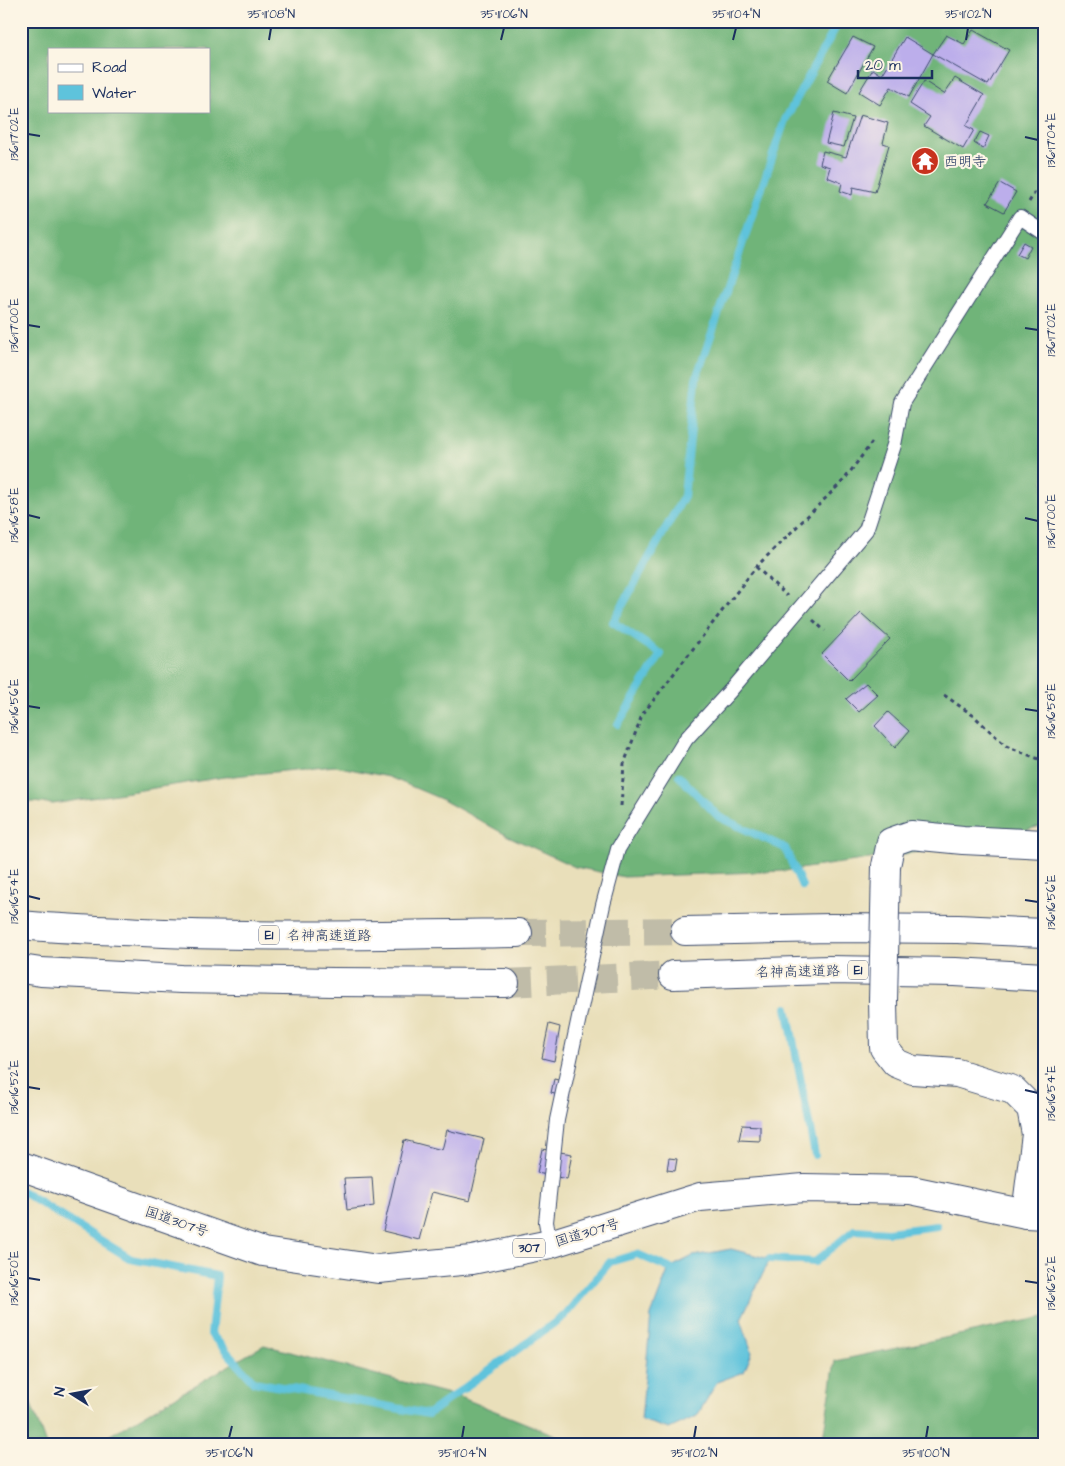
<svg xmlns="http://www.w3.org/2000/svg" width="1065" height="1466" viewBox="0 0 1065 1466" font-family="'Architects Daughter','Klee One',sans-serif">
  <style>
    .forest { fill: #6fb479; stroke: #45726c; fill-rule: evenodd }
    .water { fill: #5ec3dc; stroke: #3c799d }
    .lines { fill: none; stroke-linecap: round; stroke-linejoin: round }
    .stream { stroke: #5ec3dc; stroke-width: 8 }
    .building { fill: #bcaeeb }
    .highway-tunnel { stroke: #c0bca8; stroke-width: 28; stroke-dasharray: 28 14; stroke-linecap: butt }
    .lane-casing { stroke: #3a496c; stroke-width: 16 }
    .street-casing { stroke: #3a496c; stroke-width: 30 }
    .highway-casing { stroke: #3a496c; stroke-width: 30 }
    .path { stroke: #3a496c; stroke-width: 3; stroke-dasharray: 4 4; stroke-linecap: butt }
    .lane { stroke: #fff; stroke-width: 14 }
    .street { stroke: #fff; stroke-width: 28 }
    .highway { stroke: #fff; stroke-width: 28 }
    .street-bridge-casing { stroke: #3a496c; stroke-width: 30; stroke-linecap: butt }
    .street-bridge { stroke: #fff; stroke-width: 28 }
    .ticks { fill: none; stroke: #1b2f5e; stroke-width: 2 }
    .labels { text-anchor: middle; stroke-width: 4.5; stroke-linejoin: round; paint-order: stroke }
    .shield { fill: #fcf5e5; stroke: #5e6a86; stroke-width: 1 }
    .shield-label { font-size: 12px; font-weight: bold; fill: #1b2f5e }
    .poi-label { font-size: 14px; fill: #1b2f5e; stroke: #fcf5e5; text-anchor: start }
    .street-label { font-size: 14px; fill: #1b2f5e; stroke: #fcf5e5 }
    .neatline { fill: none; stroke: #1b2f5e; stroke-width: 2 }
    .ticks-label { font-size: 12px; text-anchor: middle; fill: #1b2f5e }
  </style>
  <rect width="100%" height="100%" fill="#fcf5e5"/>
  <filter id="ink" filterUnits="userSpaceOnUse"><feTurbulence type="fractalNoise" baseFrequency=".02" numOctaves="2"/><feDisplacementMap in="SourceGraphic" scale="10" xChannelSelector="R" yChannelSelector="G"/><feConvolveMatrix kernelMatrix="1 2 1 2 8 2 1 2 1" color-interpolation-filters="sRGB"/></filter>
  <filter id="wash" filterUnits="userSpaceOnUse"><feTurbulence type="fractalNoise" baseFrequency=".0096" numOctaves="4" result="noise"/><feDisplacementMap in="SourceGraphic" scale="20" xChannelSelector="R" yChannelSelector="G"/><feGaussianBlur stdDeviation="1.12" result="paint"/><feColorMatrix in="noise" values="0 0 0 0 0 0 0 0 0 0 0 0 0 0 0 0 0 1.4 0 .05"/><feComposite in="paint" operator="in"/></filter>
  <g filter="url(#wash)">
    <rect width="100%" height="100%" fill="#e9dfba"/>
    <!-- forest -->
    <path class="forest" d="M21,21H1044V825L982,843L785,871L624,877L575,867L508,836L441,799L389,777L335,766L224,777L53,804L21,801ZM49,49H209V111H49Z
      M1044,1317V1445H822L835,1361Z
      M264,1345L460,1397L580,1445H93Z
      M21,1377L46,1445H21Z"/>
    <!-- water -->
    <path class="water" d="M731,1249L770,1259L741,1319L752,1353L744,1372L717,1382L697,1416L669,1429L641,1420L651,1315L669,1268L693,1256Z"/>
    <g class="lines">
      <!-- stream -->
      <path class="stream" d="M618,724L661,654L613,622L684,496L696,379L785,120L839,21
        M679,776L719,817L785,848L802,886
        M787,1008L815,1155
        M21,1191L131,1259L217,1276L211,1334L254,1382L428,1414L564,1316L610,1262L637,1254L669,1268
        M770,1259L815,1262L854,1230L888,1232L937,1226"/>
    </g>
    <g id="blocks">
      <!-- building -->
      <path class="building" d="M973,30L1009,50L988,85L933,54L909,97L891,87L880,105L859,92L873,69L882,75L905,37L933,54L946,35L964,44Z
        M853,37L873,47L847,93L827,81Z
        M955,78L984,95L966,126L974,130L963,149L924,126L930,117L910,104L924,81L944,94Z
        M834,113L853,118L844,147L826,143Z
        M860,115L888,123L883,143L889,145L875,192L853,187L852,195L840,191L842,183L827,177L830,167L820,164L823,151L846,157Z
        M980,132L989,136L983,149L974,143Z
        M1000,183L1016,192L1004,212L987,203Z
        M1024,242L1031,246L1025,258L1017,254Z
        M861,613L890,639L849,681L822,654Z
        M866,683L878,695L859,712L846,699Z
        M888,712L909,731L895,748L875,726Z
        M549,1024L560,1027L554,1061L542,1058Z
        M554,1079L571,1083L569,1098L551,1093Z
        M742,1125L760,1126V1141L739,1140Z
        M447,1130L484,1139L470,1201L432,1192L419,1240L383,1231L404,1140L442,1150Z
        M542,1149L572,1154L567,1179L537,1173Z
        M669,1158L677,1159L675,1171L667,1170Z
        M372,1177L374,1206L347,1210L344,1178Z"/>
    </g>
  </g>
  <g filter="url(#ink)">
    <use href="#blocks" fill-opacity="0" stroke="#3a496c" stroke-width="1"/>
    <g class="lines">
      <!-- highway-tunnel -->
      <path class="highway-tunnel" d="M518,933L685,931
        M505,983L673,975"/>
      <!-- lane casing -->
      <g class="lane-casing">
        <path id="lane" d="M550,1244L546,1222L557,1120L603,905L618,849L686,739L730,691L866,530L894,445L902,403L1020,217L1044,233"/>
      </g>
      <!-- street casing -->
      <g class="street-casing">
        <path id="street" d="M886,866L891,842L911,835L963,840L1044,844
          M883,1001L884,1048L896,1063L913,1070L957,1073L1013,1090L1031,1108L1036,1134L1026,1214"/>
      </g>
      <!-- highway casing -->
      <g class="highway-casing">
        <path id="highway" d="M21,925C61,929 102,930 142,932C267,938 393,935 518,933
          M685,931L831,928L958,929L1044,933
          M21,969L41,972L181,979L332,982L505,983
          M673,975L829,970L955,972L1044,977
          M21,1166L263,1252L378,1269L472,1260L550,1244L700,1197L804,1188L911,1190L1026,1214L1044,1215"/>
      </g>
      <!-- path -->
      <path class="path" d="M1029,202L1044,177
        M756,567L787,596
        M813,620L825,631
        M944,695L974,716L1006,746L1044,761
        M621,806L624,764L642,715L756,567L844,480L873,441"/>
      <!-- lane -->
      <use href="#lane" class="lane"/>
      <!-- street -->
      <use href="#street" class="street"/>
      <!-- highway -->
      <use href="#highway" class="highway"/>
      <!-- street-bridge casing -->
      <g class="street-bridge-casing">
        <path id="street-bridge" d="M883,1001L886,866"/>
      </g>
      <!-- street-bridge -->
      <use href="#street-bridge" class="street-bridge"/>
    </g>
  </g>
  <!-- ticks -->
  <path class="ticks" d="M269,40L271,28M501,40L504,28M733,40L736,28M966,40L968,28M28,134L40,136M1025,137L1038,140M28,325L40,327M1025,328L1038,330M28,515L40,518M1025,518L1038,521M28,706L40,708M1025,709L1038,711M28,896L40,899M1025,900L1038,902M28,1087L40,1089M1025,1090L1038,1093M28,1278L40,1280M1025,1281L1038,1283M229,1438L232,1426M462,1438L464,1426M694,1438L696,1426M926,1438L928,1426"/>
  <!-- icons -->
  <defs>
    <g id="temple-disc" transform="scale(1.4375)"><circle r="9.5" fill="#c8321e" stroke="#fcf5e5"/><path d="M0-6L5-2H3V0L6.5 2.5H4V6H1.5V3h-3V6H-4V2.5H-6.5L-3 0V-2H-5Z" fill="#fff"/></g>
  </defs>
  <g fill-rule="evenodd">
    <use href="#temple-disc" x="925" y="161"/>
  </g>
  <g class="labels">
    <!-- shield labels -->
    <g class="shield">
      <rect x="259" y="925.5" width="20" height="19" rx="4"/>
      <rect x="848" y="960.5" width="20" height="19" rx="4"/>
      <rect x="513" y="1238.5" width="32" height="19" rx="4"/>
    </g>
    <g class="shield-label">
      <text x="269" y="939">E1</text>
      <text x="858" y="974">E1</text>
      <text x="529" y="1252">307</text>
    </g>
    <!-- poi labels -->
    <g class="poi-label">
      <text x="944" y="166">西明寺</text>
    </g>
    <!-- street labels -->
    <g class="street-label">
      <text x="329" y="940">名神高速道路</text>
      <text transform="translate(798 971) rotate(-1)" y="5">名神高速道路</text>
      <text transform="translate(177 1221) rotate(19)" y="5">国道307号</text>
      <text transform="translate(587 1232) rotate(-17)" y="5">国道307号</text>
    </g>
  </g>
  <!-- margin -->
  <rect width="1065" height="1466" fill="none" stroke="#fcf5e5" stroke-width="55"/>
  <!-- legend -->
  <rect x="48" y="48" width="162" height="65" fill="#fcf5e5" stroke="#a2a6af"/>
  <rect x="58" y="64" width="25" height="8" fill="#ffffff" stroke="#a2a6af"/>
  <text x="92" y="72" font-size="15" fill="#1b2f5e">Road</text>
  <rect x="58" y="85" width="25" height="15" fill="#5ec3dc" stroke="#a2a6af"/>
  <text x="92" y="98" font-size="15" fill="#1b2f5e">Water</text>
  <!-- north arrow -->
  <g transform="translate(72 1394) rotate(281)" stroke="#fcf5e5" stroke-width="4" paint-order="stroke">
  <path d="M0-4L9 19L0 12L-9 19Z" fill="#1b2f5e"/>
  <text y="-8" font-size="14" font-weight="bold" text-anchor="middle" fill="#1b2f5e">N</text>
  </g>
  <!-- scale -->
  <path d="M858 70v8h74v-8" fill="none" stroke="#1b2f5e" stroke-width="2.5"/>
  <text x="865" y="70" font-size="15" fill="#1b2f5e" stroke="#fcf5e5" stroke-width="4" paint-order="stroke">20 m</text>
  <rect x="28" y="28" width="1010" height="1410" class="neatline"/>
  <g class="ticks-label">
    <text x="271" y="18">35°11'08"N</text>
    <text x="504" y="18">35°11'06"N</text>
    <text x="736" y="18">35°11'04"N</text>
    <text x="968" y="18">35°11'02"N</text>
    <text transform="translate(14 134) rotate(-90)" y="4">136°17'02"E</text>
    <text transform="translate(1051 140) rotate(-90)" y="4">136°17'04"E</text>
    <text transform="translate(14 325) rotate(-90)" y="4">136°17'00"E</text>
    <text transform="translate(1051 330) rotate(-90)" y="4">136°17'02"E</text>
    <text transform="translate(14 515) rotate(-90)" y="4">136°16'58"E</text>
    <text transform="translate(1051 521) rotate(-90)" y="4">136°17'00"E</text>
    <text transform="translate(14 706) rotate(-90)" y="4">136°16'56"E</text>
    <text transform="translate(1051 711) rotate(-90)" y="4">136°16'58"E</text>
    <text transform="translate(14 896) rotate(-90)" y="4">136°16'54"E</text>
    <text transform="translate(1051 902) rotate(-90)" y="4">136°16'56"E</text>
    <text transform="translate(14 1087) rotate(-90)" y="4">136°16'52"E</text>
    <text transform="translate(1051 1093) rotate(-90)" y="4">136°16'54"E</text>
    <text transform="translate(14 1278) rotate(-90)" y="4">136°16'50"E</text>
    <text transform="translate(1051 1283) rotate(-90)" y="4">136°16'52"E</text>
    <text x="229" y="1457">35°11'06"N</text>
    <text x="462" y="1457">35°11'04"N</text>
    <text x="694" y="1457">35°11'02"N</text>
    <text x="926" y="1457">35°11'00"N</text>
  </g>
</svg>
